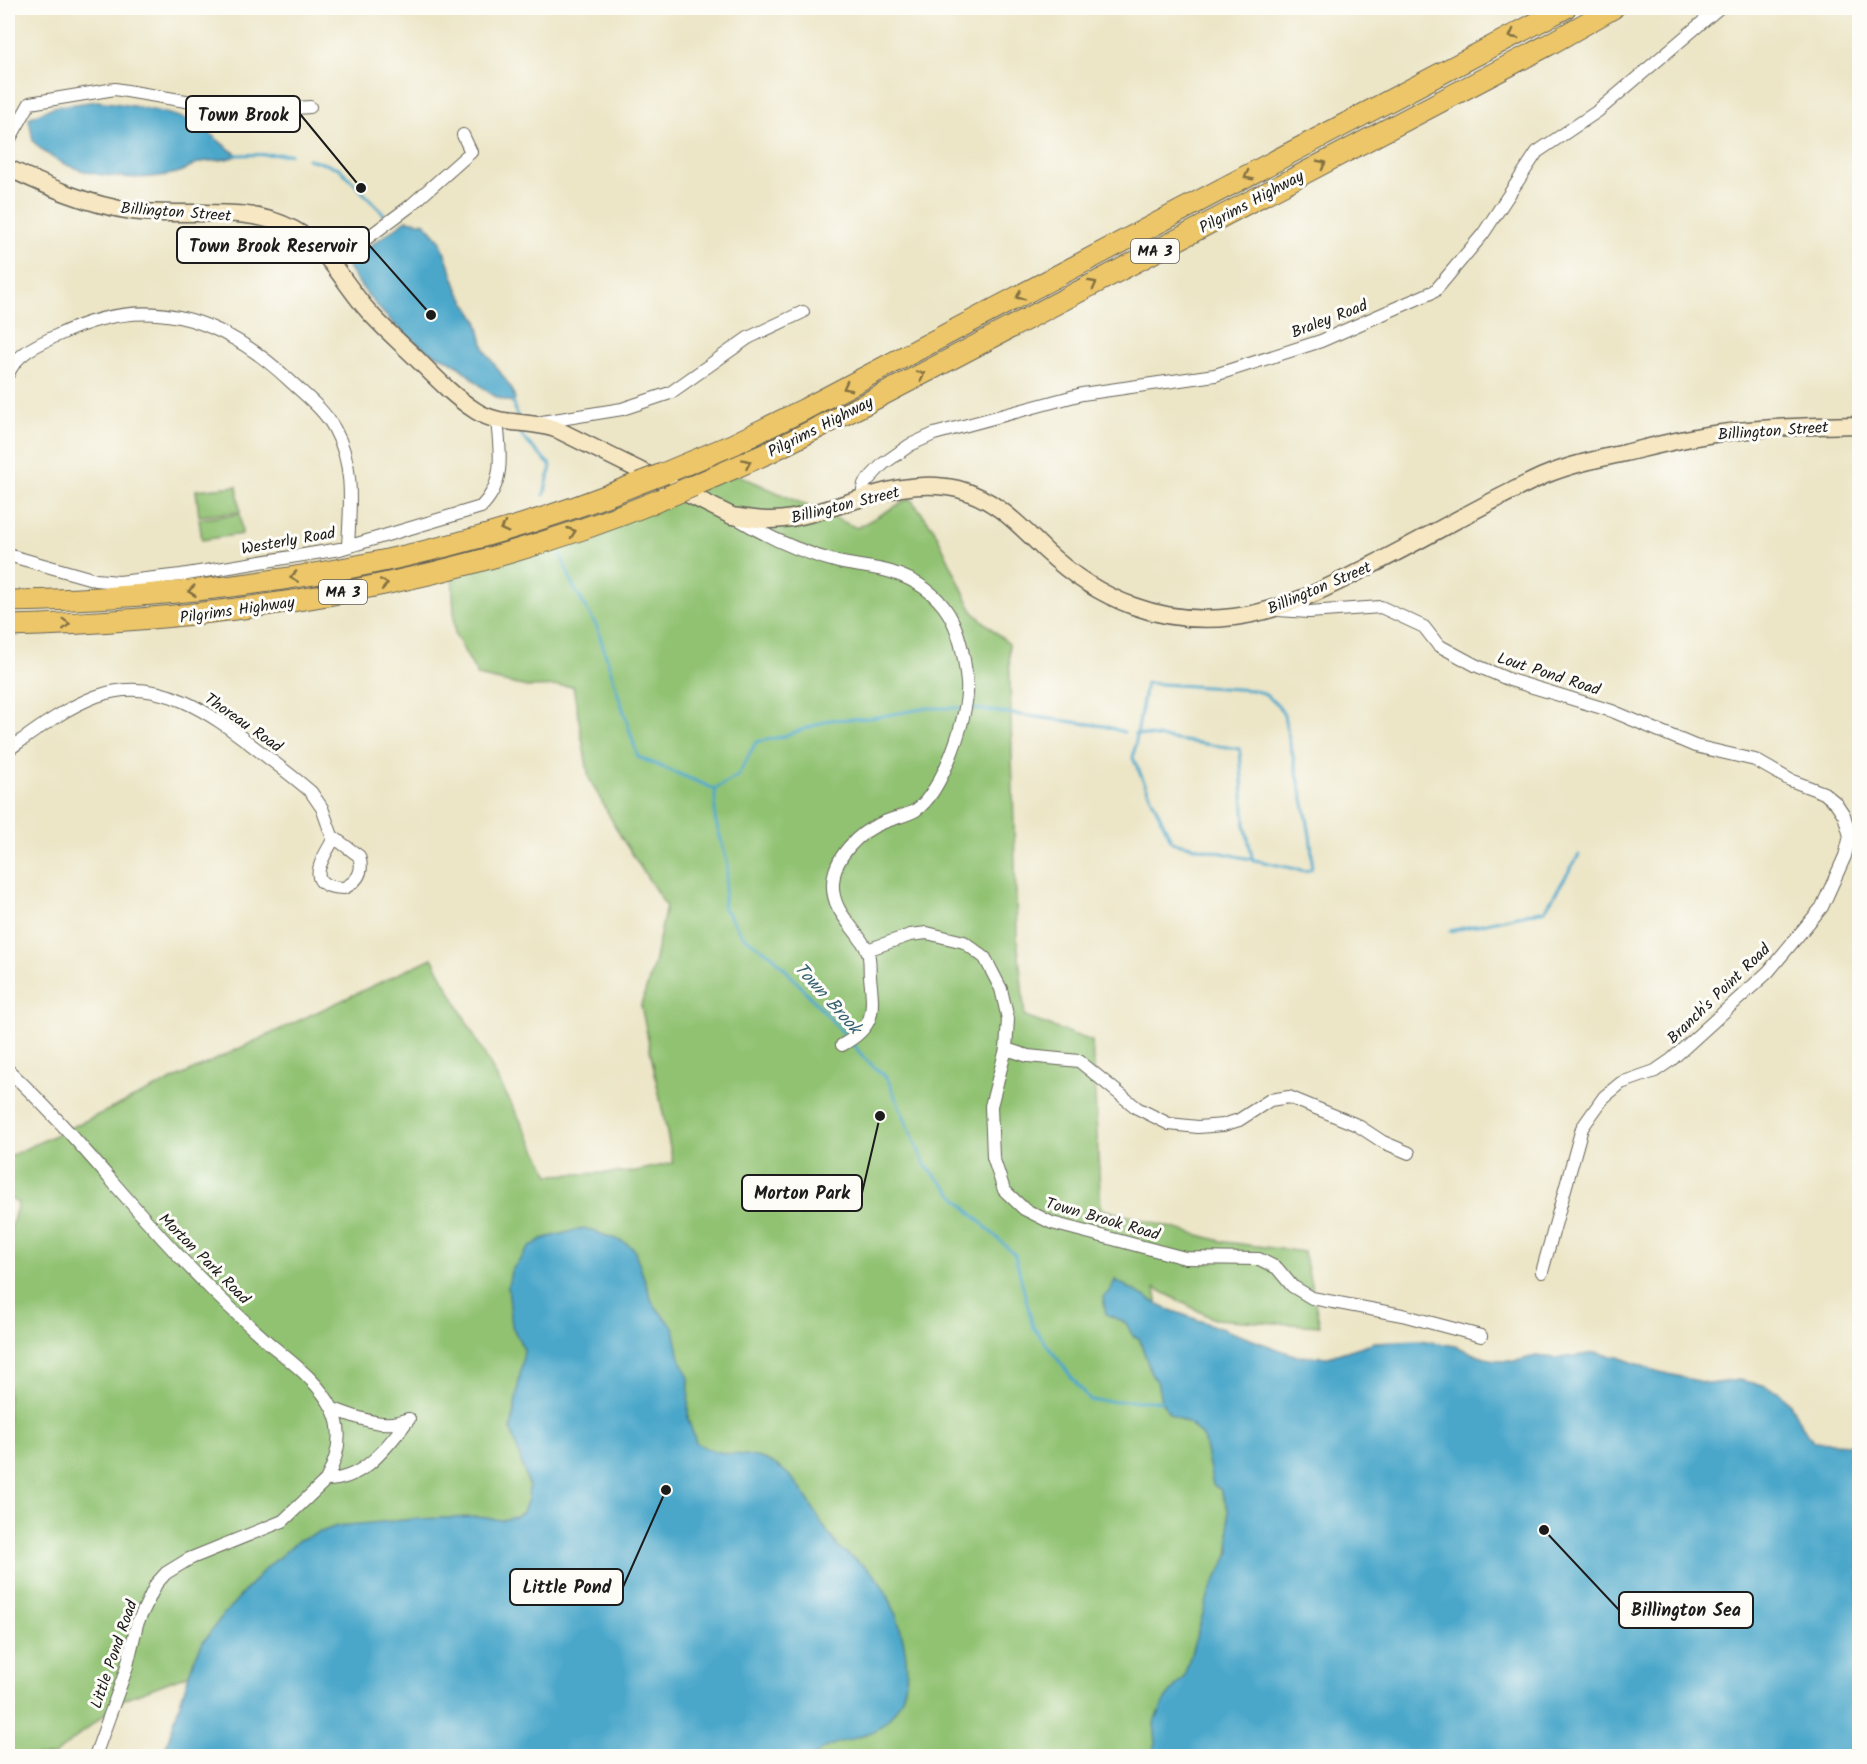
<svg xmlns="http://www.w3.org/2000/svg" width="1867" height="1764" viewBox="0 0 1867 1764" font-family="Kalam,sans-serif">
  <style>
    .green { fill: #91c272; stroke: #566f47; stroke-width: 1.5 }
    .water { fill: #4ca7ca; stroke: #346273; stroke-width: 1.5 }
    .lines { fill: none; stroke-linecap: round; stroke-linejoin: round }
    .stream { stroke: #4ca7ca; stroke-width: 3 }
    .street-casing { stroke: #656258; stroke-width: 14 }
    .secondary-casing { stroke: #656258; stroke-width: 19 }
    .highway-casing { stroke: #656258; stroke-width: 23 }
    .street { stroke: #fff; stroke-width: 12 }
    .secondary { stroke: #f7e8c3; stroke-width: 16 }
    .highway { stroke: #ecc669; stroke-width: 21 }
    .highway-bridge-casing { stroke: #656258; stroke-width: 23; stroke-linecap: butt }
    .highway-bridge { stroke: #ecc669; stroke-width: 21 }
    .oneway { stroke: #847142 }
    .labels { text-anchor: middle; stroke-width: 6; stroke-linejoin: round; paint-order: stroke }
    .shield { fill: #fdfcf7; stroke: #605f5e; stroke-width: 1.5 }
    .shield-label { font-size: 15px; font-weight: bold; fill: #1c1c1c }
    .street-label { font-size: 16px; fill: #1c1c1c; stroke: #fdfcf7 }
    .water-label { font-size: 18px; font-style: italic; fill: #346273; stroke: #fdfcf7 }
    .leader { fill: none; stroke: #1c1c1c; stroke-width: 2 }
    .callout-dot { fill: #1c1c1c; stroke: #fdfcf7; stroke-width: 2 }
    .callout { fill: #fdfcf7; stroke: #1c1c1c; stroke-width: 2 }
    .callout-label { font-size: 18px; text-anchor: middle; font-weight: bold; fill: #1c1c1c }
  </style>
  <rect width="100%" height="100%" fill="#fdfcf7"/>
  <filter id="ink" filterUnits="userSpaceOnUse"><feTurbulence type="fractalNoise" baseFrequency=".0167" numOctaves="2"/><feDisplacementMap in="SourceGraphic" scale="12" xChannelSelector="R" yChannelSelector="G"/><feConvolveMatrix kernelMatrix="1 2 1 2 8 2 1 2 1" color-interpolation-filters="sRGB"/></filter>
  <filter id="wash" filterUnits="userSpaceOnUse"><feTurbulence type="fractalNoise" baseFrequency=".008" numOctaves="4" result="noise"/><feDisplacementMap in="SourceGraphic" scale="24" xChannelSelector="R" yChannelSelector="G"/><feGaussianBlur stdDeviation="1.35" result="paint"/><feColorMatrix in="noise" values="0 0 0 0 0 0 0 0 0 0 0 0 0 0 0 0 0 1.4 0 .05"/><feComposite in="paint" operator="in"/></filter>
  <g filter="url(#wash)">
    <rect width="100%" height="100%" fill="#ece5c6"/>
    <!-- green -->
    <path class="green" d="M720,467L857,528L910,498L934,529L973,612L1009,644L1017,936L1025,1017L1092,1041L1101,1209L1225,1242L1304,1252L1320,1326L1214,1319L1155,1288L1163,1339L1185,1386L1234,1515L1226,1567L1174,1756H195L192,1673L124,1699L53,1756H8V1238L18,1203L8,1197V1157L432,958L550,1175L631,1172L673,1163L641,1005L654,964L666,906L621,837L589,778L573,686L527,687L478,676L455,634L452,572Z
      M237,486L240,512L199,516L196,490Z
      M240,514L242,534L202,540L199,519Z"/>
    <!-- water -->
    <path class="water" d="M97,101C120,103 178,113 197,124C211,133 223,146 238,155C224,162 212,159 198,163C191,165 184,171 177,173C132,183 65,178 33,141L29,118L53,107Z
      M407,220L425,223L440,240L459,292L477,320L485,351L512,389L515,399L513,402C487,399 474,376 452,362C446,358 438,356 432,353C399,334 368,299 348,267L350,260Z
      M584,1228L624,1242L634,1249L653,1304L674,1328L680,1358L689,1378L688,1419L696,1442C716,1458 744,1451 766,1460C805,1476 813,1518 838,1546C849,1558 866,1563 876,1577C898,1606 917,1668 900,1702C876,1749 837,1732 815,1756H163L193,1662L203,1642L223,1615L263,1571L299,1540L337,1526L416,1519L477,1517L502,1520L515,1517L523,1512L528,1499L529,1486L511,1430L524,1350L512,1326L508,1287L511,1271L529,1248L542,1239Z
      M1115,1280L1165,1308L1297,1356L1328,1357L1375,1342L1420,1340L1455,1346L1485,1358L1503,1361H1516L1536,1356L1559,1358L1596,1353L1618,1357L1656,1371L1710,1384L1738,1380L1763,1385L1780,1392L1791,1405L1800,1423L1814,1442L1849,1444L1859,1453V1756H1151L1156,1743L1154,1724L1166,1698L1184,1677L1210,1591L1230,1552L1228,1509L1220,1489L1213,1485L1203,1436L1187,1422L1170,1414L1161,1401L1157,1381L1152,1376L1139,1338L1133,1336L1126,1323L1106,1314L1103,1297L1110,1292Z"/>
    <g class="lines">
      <!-- stream -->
      <path class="stream" d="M8,116L16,120
        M235,155L290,154
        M308,159L339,168L384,214
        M513,402L517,416
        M520,428L523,438L551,466L544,495
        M561,555L573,586L597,627L638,757L715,789V819L728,865L723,907L743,936L773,956L847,1037
        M1146,683L1252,690C1266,693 1277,702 1284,715C1289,747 1318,844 1311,869L1305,871L1172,842L1133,758Z
        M968,708L1104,726L1124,732
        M1135,734L1240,749L1245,825L1253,861
        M715,789L738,776L756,742L781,737L830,720L871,718L927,708H962
        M1450,931L1545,910L1579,855
        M851,1042L865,1059L887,1078L925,1165L967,1209L1015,1255L1033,1327L1090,1401H1161"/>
    </g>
  </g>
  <g filter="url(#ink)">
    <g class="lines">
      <!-- street casing -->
      <g class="street-casing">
        <path id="street" d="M8,142L30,103L115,89L227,108L269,110L310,107
          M332,264L409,207L471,152L463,135
          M8,374C17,353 37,345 56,336C145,292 219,315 289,380C305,395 325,410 335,430C355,466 350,507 348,546
          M542,422L622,409L670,393L748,338L803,312
          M862,497L864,484L883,464L910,445L934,434L1082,394L1215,375L1321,341L1435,291L1483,234L1537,152L1598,111L1719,8
          M738,519C769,538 803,553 838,562C855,566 874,567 891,572C948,590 962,628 967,683C970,713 942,793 916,810C906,816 893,818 882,823C859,832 834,857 833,883C831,912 856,927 867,950C871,958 869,969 870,977C874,1012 875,1027 842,1045
          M8,555L96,580L119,582L181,575L340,549L481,507C506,482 500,452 497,420
          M1278,610L1309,612L1381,607L1424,627L1438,645L1475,665L1510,680L1612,711L1695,746L1755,760L1790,780L1824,793L1836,803L1844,815L1850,836L1845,856L1822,907L1768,972L1671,1060L1655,1071L1621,1083L1604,1097L1582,1128L1542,1272
          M8,750C36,730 65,708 97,696C158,674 212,714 258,750C276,764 294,777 311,792L322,808L332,836L359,856C364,871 358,881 344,888C301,887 323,859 334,838
          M867,950L910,935L927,933L964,942L985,958L1001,989L1008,1019L1006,1049L991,1106L993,1157L1004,1190L1024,1209L1052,1223L1185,1258L1259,1259L1277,1268L1292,1286L1312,1298L1402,1315L1481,1336
          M1006,1049L1028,1056L1079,1061L1137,1108L1169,1124L1198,1127L1223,1125L1239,1120L1270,1100L1289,1097L1357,1125L1383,1142L1409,1153
          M8,1070C79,1136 136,1215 205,1283C226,1305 249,1325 271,1345C294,1364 320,1383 333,1410C344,1433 337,1459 326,1480
          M333,1409C357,1417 383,1430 408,1419
          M95,1756L126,1670L137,1624L156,1584L166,1573L189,1559L283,1521L326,1480C365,1480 387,1446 409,1419"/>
      </g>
      <!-- secondary casing -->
      <g class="secondary-casing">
        <path id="secondary" d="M8,168C47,186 88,205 132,211C183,218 246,203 293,229C327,247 344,284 369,312C384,329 402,344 418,360C436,378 454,397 476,411C501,427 530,419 558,430L732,516C752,519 771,522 792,518C847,508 900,475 958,489C996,499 1019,525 1046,551C1098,600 1162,626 1234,617C1283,611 1327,588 1370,566C1428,537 1484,503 1543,476C1569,465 1597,459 1625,453C1654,446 1684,438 1714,434C1762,427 1811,426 1860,425"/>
      </g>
      <!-- highway casing -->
      <g class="highway-casing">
        <path id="highway" d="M665,473L734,444L805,409L1565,8
          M693,486L768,453L865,404L1548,45L1613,8
          M8,601C222,598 440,564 639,483
          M8,626C235,620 455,585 667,497"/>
      </g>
      <!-- street -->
      <use href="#street" class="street"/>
      <!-- secondary -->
      <use href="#secondary" class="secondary"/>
      <!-- highway -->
      <use href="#highway" class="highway"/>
      <!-- highway-bridge casing -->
      <g class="highway-bridge-casing">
        <path id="highway-bridge" d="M639,483L665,473
          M667,497L693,486"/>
      </g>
      <!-- highway-bridge -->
      <use href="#highway-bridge" class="highway-bridge"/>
    </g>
    <!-- one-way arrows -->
    <defs><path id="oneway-chevron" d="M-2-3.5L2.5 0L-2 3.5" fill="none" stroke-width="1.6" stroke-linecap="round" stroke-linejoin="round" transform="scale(1.5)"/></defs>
    <g class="oneway">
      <use href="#oneway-chevron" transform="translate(1513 35) rotate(152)"/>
      <use href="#oneway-chevron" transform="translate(1322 164) rotate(-28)"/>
      <use href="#oneway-chevron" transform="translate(1248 176) rotate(152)"/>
      <use href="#oneway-chevron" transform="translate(1093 284) rotate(-28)"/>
      <use href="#oneway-chevron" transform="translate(1020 296) rotate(152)"/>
      <use href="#oneway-chevron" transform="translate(921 375) rotate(-28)"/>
      <use href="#oneway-chevron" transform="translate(847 387) rotate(152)"/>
      <use href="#oneway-chevron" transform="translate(747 463) rotate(-24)"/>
      <use href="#oneway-chevron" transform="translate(504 528) rotate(165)"/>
      <use href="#oneway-chevron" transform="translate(572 532) rotate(-19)"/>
      <use href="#oneway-chevron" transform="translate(294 577) rotate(171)"/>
      <use href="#oneway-chevron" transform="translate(384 584) rotate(-11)"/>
      <use href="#oneway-chevron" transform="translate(192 591) rotate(174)"/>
      <use href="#oneway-chevron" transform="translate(66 624) rotate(-2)"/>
    </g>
  </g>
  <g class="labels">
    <!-- shield labels -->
    <g class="shield">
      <rect x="1131" y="239" width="48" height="24" rx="4.5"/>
      <rect x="319" y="580" width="48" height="24" rx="4.5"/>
    </g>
    <g class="shield-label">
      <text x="1155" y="256">MA 3</text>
      <text x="343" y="597">MA 3</text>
    </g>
    <!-- street labels -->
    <g class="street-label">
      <text transform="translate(1251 201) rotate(-28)" y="6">Pilgrims Highway</text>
      <text transform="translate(176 211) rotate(4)" y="6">Billington Street</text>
      <text transform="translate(1329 318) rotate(-21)" y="6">Braley Road</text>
      <text transform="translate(820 426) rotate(-27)" y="6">Pilgrims Highway</text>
      <text transform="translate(1773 430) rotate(-4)" y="6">Billington Street</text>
      <text transform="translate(845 504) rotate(-14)" y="6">Billington Street</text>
      <text transform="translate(288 540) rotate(-10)" y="6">Westerly Road</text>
      <text transform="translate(1319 587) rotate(-23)" y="6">Billington Street</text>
      <text transform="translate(237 609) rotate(-8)" y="6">Pilgrims Highway</text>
      <text transform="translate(1549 673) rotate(18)" y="6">Lout Pond Road</text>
      <text transform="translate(244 722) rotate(35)" y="6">Thoreau Road</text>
      <text transform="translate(1718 993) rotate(-44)" y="6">Branch's Point Road</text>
      <text transform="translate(1103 1218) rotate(16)" y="6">Town Brook Road</text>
      <text transform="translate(205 1258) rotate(45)" y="6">Morton Park Road</text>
      <text transform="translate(113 1654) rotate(-71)" y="6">Little Pond Road</text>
    </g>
    <!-- water labels -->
    <g class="water-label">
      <text transform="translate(828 998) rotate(48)" y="6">Town Brook</text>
    </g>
  </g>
  <!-- callouts -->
  <path class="leader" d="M361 188L300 114M431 315L369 245M880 1116L862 1193M666 1490L623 1587M1544 1530L1619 1610"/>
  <g class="callout-dot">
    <circle cx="361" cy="188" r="6"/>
    <circle cx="431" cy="315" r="6"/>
    <circle cx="880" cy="1116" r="6"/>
    <circle cx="666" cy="1490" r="6"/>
    <circle cx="1544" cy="1530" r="6"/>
  </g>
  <g class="callout">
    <rect x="186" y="96" width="114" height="36" rx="6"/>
    <rect x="177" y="227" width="192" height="36" rx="6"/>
    <rect x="742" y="1175" width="120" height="36" rx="6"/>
    <rect x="510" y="1569" width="113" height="36" rx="6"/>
    <rect x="1619" y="1592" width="134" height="36" rx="6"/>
  </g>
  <g class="callout-label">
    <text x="243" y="121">Town Brook</text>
    <text x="273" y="252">Town Brook Reservoir</text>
    <text x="802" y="1199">Morton Park</text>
    <text x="567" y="1593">Little Pond</text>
    <text x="1686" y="1616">Billington Sea</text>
  </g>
  <!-- margin -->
  <rect width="1867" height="1764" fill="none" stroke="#fdfcf7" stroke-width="30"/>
</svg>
